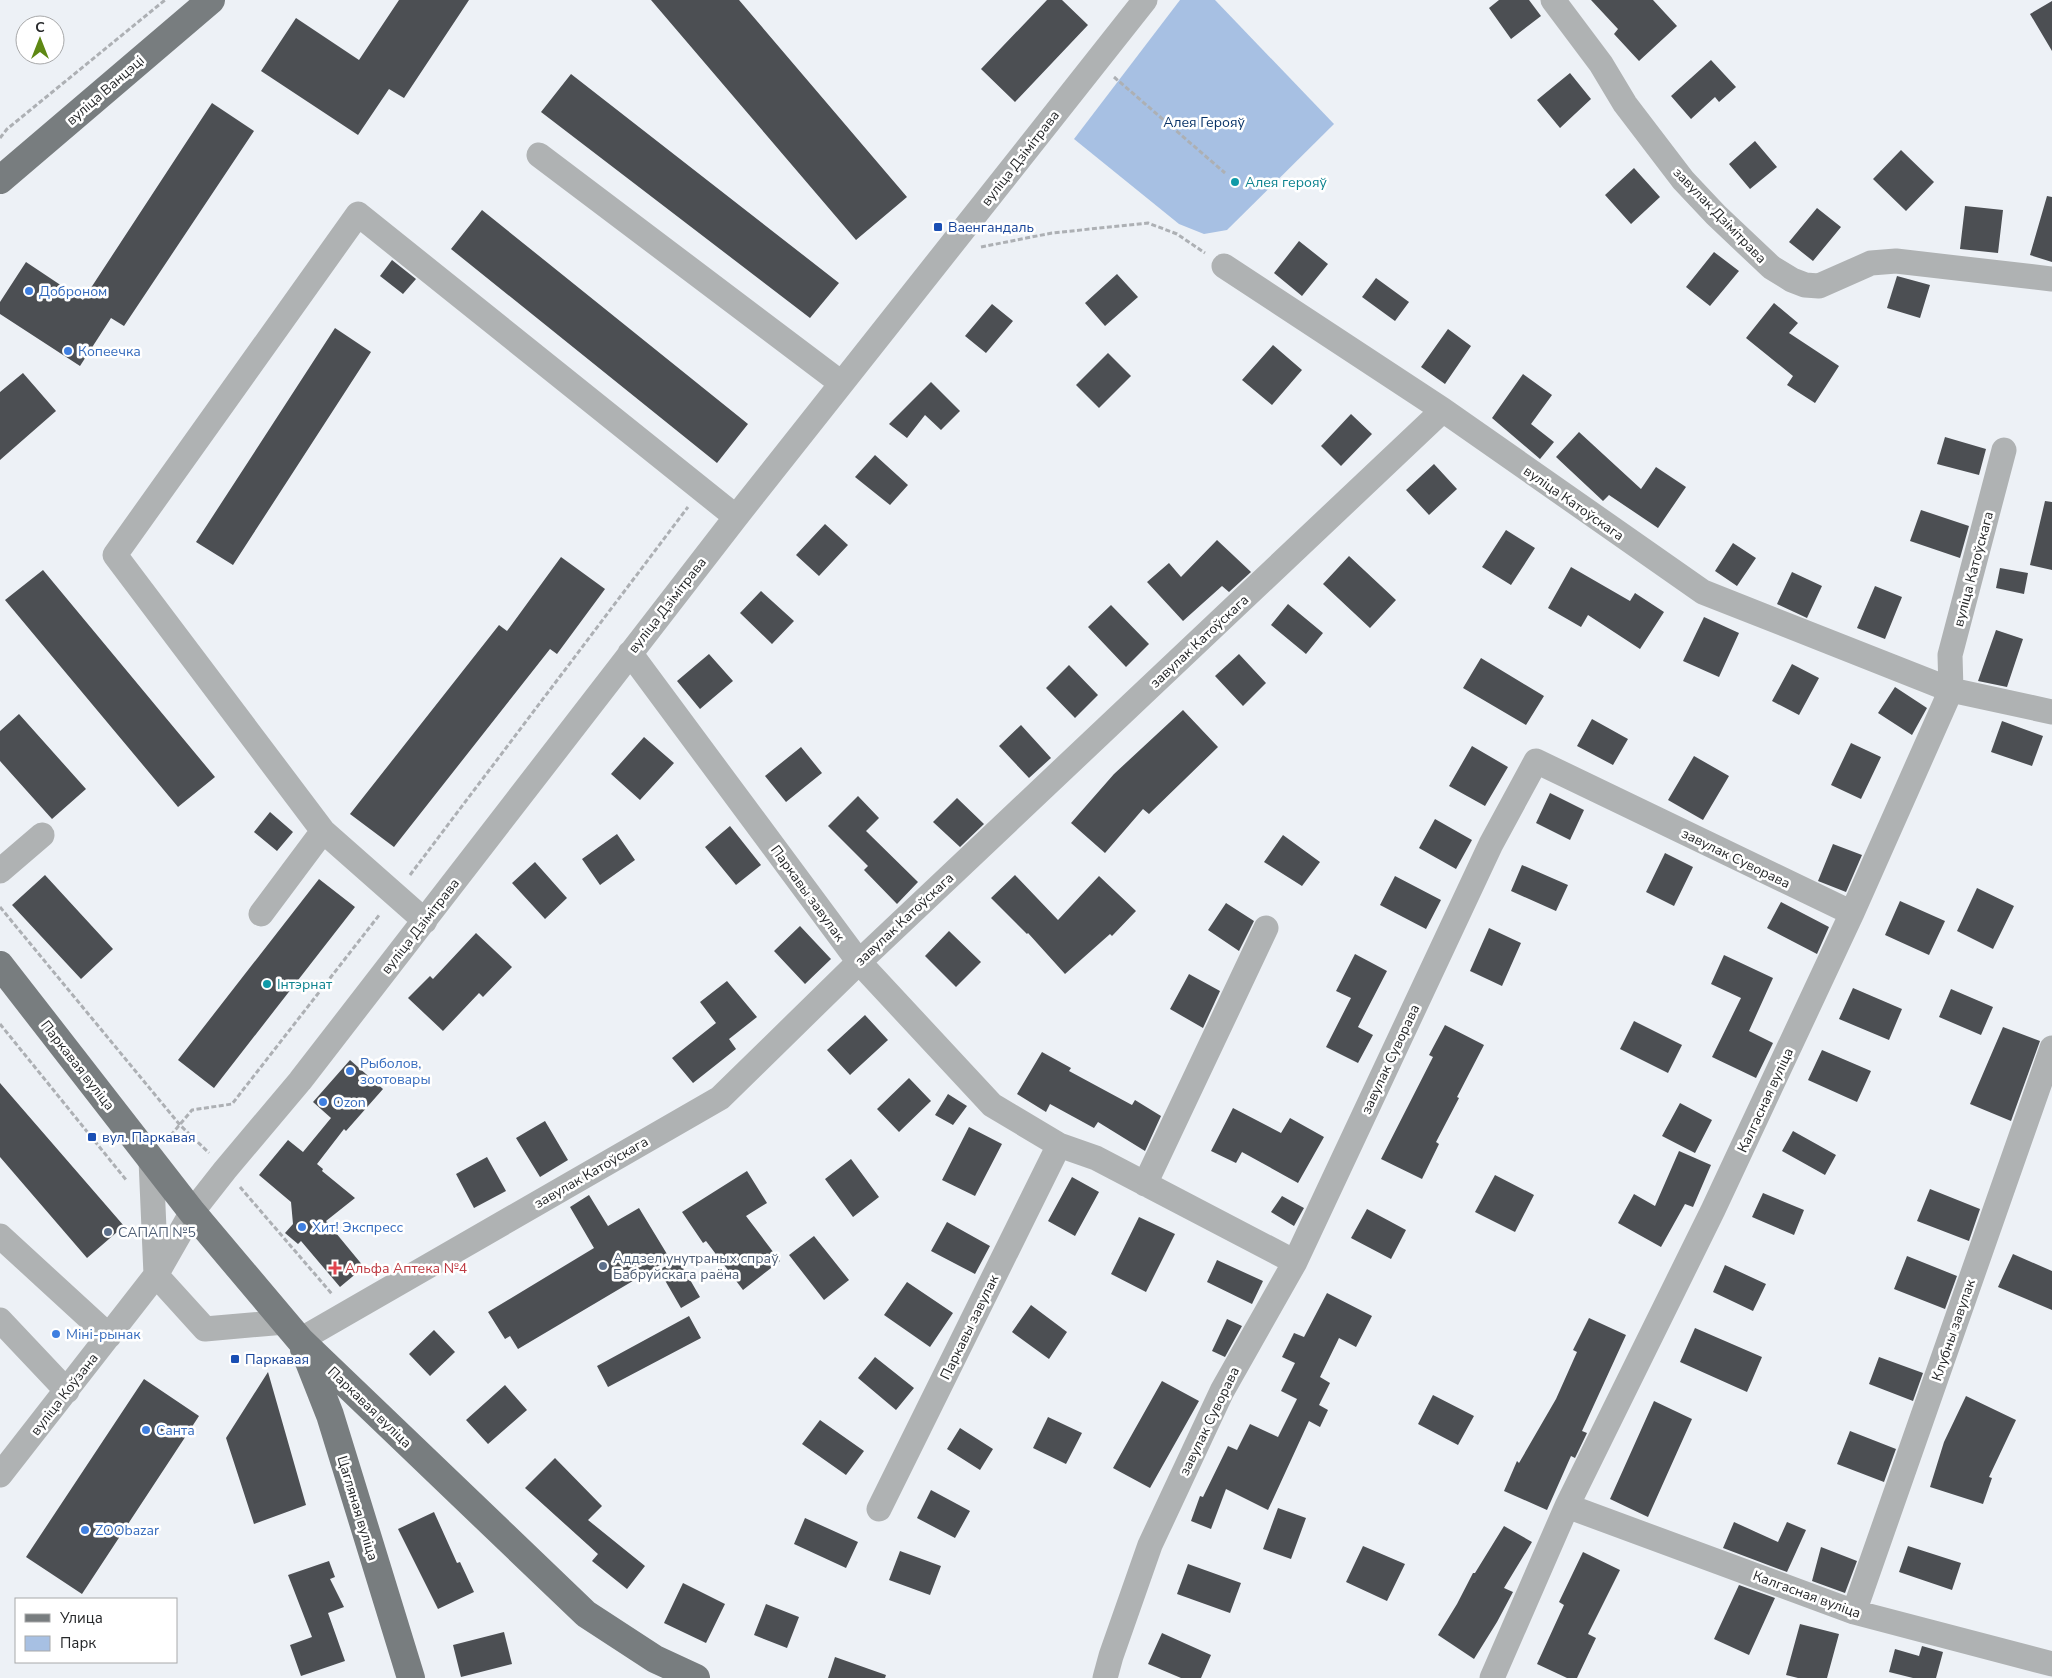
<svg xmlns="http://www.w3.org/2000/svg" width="2052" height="1678" viewBox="0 0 2052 1678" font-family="'Nunito Sans',sans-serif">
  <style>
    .green { fill: #a7c0e3 }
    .building { fill: #4c4f53 }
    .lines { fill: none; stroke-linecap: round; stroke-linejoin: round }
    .path { stroke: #adb0b4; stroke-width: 3; stroke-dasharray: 5 2.5; stroke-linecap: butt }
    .minor { stroke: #afb2b3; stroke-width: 25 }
    .major { stroke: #787d7f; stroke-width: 28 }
    .culture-dot { fill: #0f9aa8; stroke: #fff; stroke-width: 2 }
    .transit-dot { fill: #1a4fb4; stroke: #fff; stroke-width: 2 }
    .shop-dot { fill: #3f7fe0; stroke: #fff; stroke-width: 2 }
    .service-dot { fill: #5c6f8a; stroke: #fff; stroke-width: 2 }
    .health-dot { fill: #e0444e; stroke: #fff; stroke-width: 2 }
    .labels { text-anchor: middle; stroke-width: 5; stroke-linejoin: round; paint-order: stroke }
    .street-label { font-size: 14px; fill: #26282a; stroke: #fff }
    .park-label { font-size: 14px; fill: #093368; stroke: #fff }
    .culture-label { font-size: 14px; fill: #0d838f; stroke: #fff; text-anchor: start }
    .transit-label { font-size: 14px; fill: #164399; stroke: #fff; text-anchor: start }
    .shop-label { font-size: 14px; fill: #366cbe; stroke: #fff; text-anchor: start }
    .service-label { font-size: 14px; fill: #4e5e75; stroke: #fff; text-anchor: start }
    .health-label { font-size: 14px; fill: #be3a42; stroke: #fff; text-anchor: start }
  </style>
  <rect width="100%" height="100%" fill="#edf1f6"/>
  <!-- green -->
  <path class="green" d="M1180,0H1215L1334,124L1227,230L1204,234L1179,224L1074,139Z"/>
  <!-- building -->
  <path class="building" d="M399,0H469L404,98L389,89L358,135L261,71L296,18L359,60Z
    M651,0H739L907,197L856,240Z
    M1047,0H1062L1088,25L1015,102L981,69Z
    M1499,0H1529L1541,16L1511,39L1489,8Z
    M1591,0H1653L1677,26L1639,61L1614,34L1618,29Z
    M2052,1V51L2030,14Z
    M1711,60L1736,87L1719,102L1715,97L1691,119L1671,96Z
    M1570,73L1591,99L1560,128L1537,100Z
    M571,74L839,283L810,318L541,112Z
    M212,103L254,131L124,326L111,318L80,366L0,314V302L26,262L83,300Z
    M1755,141L1777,167L1750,189L1729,164Z
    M1901,150L1934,182L1906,211L1873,179Z
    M1634,168L1660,197L1631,224L1605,195Z
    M2047,196L2052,197V262L2030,255Z
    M1965,206L2003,210L1998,253L1960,249Z
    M1817,208L1841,227L1813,261L1789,242Z
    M482,210L748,424L717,463L451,249Z
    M1299,241L1328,264L1302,296L1274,273Z
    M1714,252L1739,271L1710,306L1686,287Z
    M392,260L416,279L403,294L380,276Z
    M1117,274L1138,297L1105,326L1085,303Z
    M1897,276L1930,285L1920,318L1887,308Z
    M1376,278L1409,302L1395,321L1362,297Z
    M1774,303L1798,323L1789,333L1839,366L1815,403L1787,385L1793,376L1746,338Z
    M992,304L1013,321L986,353L965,336Z
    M335,328L371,352L233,565L196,542Z
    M1448,329L1471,346L1445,384L1421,367Z
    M1273,345L1302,370L1272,405L1242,380Z
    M1108,353L1131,376L1099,408L1076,385Z
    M23,373L56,411L0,460V392Z
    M1523,374L1552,395L1531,424L1554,442L1540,459L1492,418Z
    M931,382L960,411L941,430L925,415L907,438L889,424Z
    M1351,414L1372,434L1341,466L1321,446Z
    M1579,432L1641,489L1656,467L1686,487L1658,528L1609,495L1603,501L1556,457Z
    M1945,437L1986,449L1979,475L1937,464Z
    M875,455L908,485L890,505L855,477Z
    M1434,464L1457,489L1429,515L1406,490Z
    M2045,501L2052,502V570L2030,565Z
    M1921,510L1969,526L1960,558L1910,541Z
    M825,524L848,545L819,576L796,555Z
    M1506,530L1535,548L1511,585L1482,567Z
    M1217,540L1251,572L1229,592L1222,586L1183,621L1147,582L1169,563L1181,577Z
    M1733,543L1756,558L1737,586L1715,571Z
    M1349,556L1396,600L1370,628L1323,584Z
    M561,557L605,589L557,654L550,649L394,847L350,814L499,625L507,631Z
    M1571,567L1630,601L1635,593L1664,612L1640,649L1588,615L1581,627L1548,608Z
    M2000,568L2028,573L2024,594L1996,588Z
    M43,570L215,777L178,807L5,600Z
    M1792,572L1822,586L1807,618L1777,604Z
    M1875,586L1902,597L1885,639L1857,628Z
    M761,591L794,621L772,644L740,613Z
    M1288,604L1323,633L1306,654L1271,625Z
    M1111,605L1149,644L1126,667L1088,627Z
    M1704,617L1739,633L1719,677L1683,661Z
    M1996,630L2023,639L2007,687L1978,681Z
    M709,654L733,681L700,709L677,681Z
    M1239,654L1266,683L1243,706L1215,676Z
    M1481,658L1544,696L1526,725L1463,688Z
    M1792,664L1819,678L1799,715L1772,701Z
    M1069,665L1098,695L1075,718L1046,688Z
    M1895,687L1927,708L1912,735L1878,713Z
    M1183,710L1218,747L1149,814L1143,809L1105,853L1071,823L1114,774Z
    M19,714L86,789L52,819L0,761V731Z
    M1592,719L1628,739L1613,765L1577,746Z
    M2002,721L2043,736L2032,766L1991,752Z
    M1021,725L1051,758L1029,778L999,746Z
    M644,737L674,763L640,800L611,774Z
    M1851,743L1881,757L1861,799L1831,785Z
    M1472,746L1508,767L1485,806L1449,786Z
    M801,747L822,773L786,802L765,776Z
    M1694,756L1729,776L1703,820L1668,800Z
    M1550,793L1584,810L1570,840L1536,823Z
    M858,796L879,818L866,831L918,882L897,904L864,870L868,866L828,826Z
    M957,798L984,824L960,847L933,822Z
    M270,812L293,832L277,851L254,832Z
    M1435,819L1472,840L1456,869L1419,848Z
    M730,826L761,865L736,885L705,847Z
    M617,834L635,860L600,885L582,859Z
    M1283,835L1320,862L1302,886L1264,862Z
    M1833,844L1862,855L1846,892L1818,881Z
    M1665,853L1693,867L1674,906L1646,892Z
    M535,862L567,898L545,919L512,883Z
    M1522,865L1568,885L1556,911L1511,891Z
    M45,875L113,949L81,979L12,905Z
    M1015,875L1058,920L1099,876L1136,911L1112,936L1110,934L1065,974L1028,933L1027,934L991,898Z
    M1395,876L1441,900L1426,929L1380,905Z
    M319,879L355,907L214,1088L178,1060Z
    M1977,888L2014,906L1993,949L1957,931Z
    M1900,901L1945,921L1929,955L1885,935Z
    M1781,902L1829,927L1817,954L1767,928Z
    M1226,903L1254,921L1239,951L1208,930Z
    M800,926L831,959L805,984L774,951Z
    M1489,928L1521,943L1502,986L1470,971Z
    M949,931L981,962L956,987L925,956Z
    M476,933L512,967L483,997L479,993L443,1031L408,998L430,976L433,979Z
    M1355,954L1387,971L1358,1027L1373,1035L1358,1063L1326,1047L1351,998L1336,991Z
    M1724,955L1773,978L1749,1031L1773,1043L1756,1078L1712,1057L1741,998L1711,984Z
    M1189,974L1220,991L1203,1028L1170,1009Z
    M727,981L757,1017L729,1039L736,1049L693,1083L672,1058L716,1023L700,1002Z
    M1853,988L1902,1009L1889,1040L1839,1019Z
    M1951,989L1993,1007L1981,1035L1939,1017Z
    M865,1015L888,1040L850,1075L827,1050Z
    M1634,1021L1682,1045L1668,1073L1620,1049Z
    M1445,1025L1484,1045L1457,1097L1459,1098L1436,1142L1439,1144L1422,1179L1381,1159L1433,1057L1429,1055Z
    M2003,1027L2040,1041L2011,1121L1970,1104Z
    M1822,1050L1871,1071L1857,1102L1808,1080Z
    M1042,1052L1071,1068L1069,1071L1132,1105L1135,1100L1161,1116L1145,1151L1098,1122L1094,1128L1050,1104L1046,1112L1017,1094Z
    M350,1060L383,1089L346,1131L344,1129L317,1164L323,1169L322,1171L355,1198L326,1221L364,1267L340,1287L301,1241L298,1244L285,1233L293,1224L291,1202L259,1175L288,1140L303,1152L331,1118L313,1102Z
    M909,1078L931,1101L899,1132L877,1109Z
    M0,1083L124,1226L87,1258L0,1157Z
    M948,1094L967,1106L953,1125L935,1115Z
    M1680,1103L1712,1120L1695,1153L1662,1136Z
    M1233,1108L1281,1133L1290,1118L1324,1137L1298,1183L1242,1152L1236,1163L1211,1151Z
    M545,1121L568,1160L540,1177L516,1138Z
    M969,1127L1002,1144L975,1196L942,1180Z
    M1793,1131L1836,1155L1825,1175L1782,1151Z
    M1679,1151L1711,1165L1693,1207L1685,1204L1661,1247L1618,1223L1634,1194L1655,1206Z
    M487,1157L506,1191L474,1208L456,1174Z
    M851,1159L879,1197L853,1217L825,1179Z
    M747,1171L767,1203L746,1216L780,1261L743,1290L706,1241L703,1243L682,1212Z
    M1495,1175L1534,1195L1515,1232L1475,1212Z
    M1072,1177L1099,1192L1075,1236L1048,1221Z
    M1930,1189L1980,1209L1969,1241L1917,1221Z
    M1763,1193L1804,1210L1794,1235L1752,1217Z
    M589,1195L608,1226L639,1208L670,1259L518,1349L510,1336L505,1339L488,1312L594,1248L570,1207Z
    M1282,1196L1304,1208L1294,1226L1271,1212Z
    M1367,1209L1406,1230L1391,1259L1351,1238Z
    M1139,1217L1175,1234L1146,1292L1111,1274Z
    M947,1222L990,1246L975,1274L931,1251Z
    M814,1236L849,1280L824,1300L789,1255Z
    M2013,1254L2052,1271V1310L1998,1287Z
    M1907,1256L1957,1276L1945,1309L1894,1289Z
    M678,1259L700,1297L681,1308L659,1270Z
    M1217,1260L1263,1281L1252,1304L1207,1282Z
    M1725,1265L1766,1284L1753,1311L1713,1292Z
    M907,1282L953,1313L930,1347L884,1315Z
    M1327,1293L1372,1316L1356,1347L1339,1338L1320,1377L1330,1383L1319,1405L1328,1410L1320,1427L1309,1421L1268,1510L1226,1489L1211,1529L1191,1521L1200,1496L1203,1497L1228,1446L1237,1450L1250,1424L1278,1437L1297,1399L1281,1391L1295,1363L1282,1357L1294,1333L1304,1337Z
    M1031,1305L1067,1332L1049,1359L1012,1332Z
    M689,1316L701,1338L608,1387L597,1366Z
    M1589,1318L1626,1335L1582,1431L1587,1433L1575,1458L1571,1456L1547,1510L1504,1491L1517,1461L1519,1463L1556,1399L1577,1352L1573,1350Z
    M1227,1319L1242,1326L1225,1357L1212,1351Z
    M1695,1328L1762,1357L1747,1392L1680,1362Z
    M434,1330L455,1352L430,1376L409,1354Z
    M875,1357L914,1388L896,1410L858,1378Z
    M1879,1357L1923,1373L1913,1401L1869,1384Z
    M268,1372L306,1505L254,1524L226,1438Z
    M144,1379L199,1416L82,1594L26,1557Z
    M1162,1381L1199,1401L1150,1488L1113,1468Z
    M505,1385L527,1410L488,1444L466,1420Z
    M1433,1395L1474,1416L1458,1445L1418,1424Z
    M1966,1396L2016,1420L1989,1477L1992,1478L1983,1504L1930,1487L1944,1442Z
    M1654,1401L1692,1419L1648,1517L1610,1499Z
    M1048,1417L1082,1433L1066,1464L1033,1448Z
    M820,1420L864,1451L846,1475L802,1444Z
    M960,1428L993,1449L980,1470L947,1449Z
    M1850,1431L1896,1449L1884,1482L1837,1464Z
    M555,1458L602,1506L588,1520L645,1566L627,1589L592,1561L598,1554L525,1488Z
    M931,1490L970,1511L955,1538L917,1518Z
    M1278,1508L1306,1518L1291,1559L1263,1549Z
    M434,1512L457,1563L460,1562L474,1592L438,1609L398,1529Z
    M805,1518L858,1542L846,1568L794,1544Z
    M1734,1522L1778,1542L1787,1522L1806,1530L1787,1572L1723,1548Z
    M1504,1526L1532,1542L1504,1588L1513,1592L1497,1622L1474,1659L1438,1635L1457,1604L1473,1573H1475Z
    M1363,1546L1405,1564L1387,1601L1346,1582Z
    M1908,1546L1961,1563L1952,1590L1899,1572Z
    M1821,1547L1857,1561L1845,1593L1812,1581Z
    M900,1551L941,1566L930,1595L889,1580Z
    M1583,1552L1620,1570L1588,1634L1596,1638L1577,1678H1567L1537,1664L1564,1605L1559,1602Z
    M329,1561L335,1577L330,1579L344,1607L328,1613L345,1661L301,1676L290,1645L312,1637L288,1575Z
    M1188,1564L1241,1583L1230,1613L1177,1594Z
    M683,1583L725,1604L706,1643L664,1623Z
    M1739,1585L1775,1598L1749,1655L1714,1639Z
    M766,1604L799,1617L787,1648L754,1635Z
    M1800,1624L1839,1634L1827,1678H1798L1786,1675Z
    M504,1632L512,1664L461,1677L453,1645Z
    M1162,1633L1211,1655L1201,1678H1181L1148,1664Z
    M1922,1646L1943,1652L1936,1678H1913L1889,1672L1895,1649L1919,1656Z
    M835,1657L886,1675L885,1678H828Z"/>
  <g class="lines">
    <!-- path -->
    <path class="path" d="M1114,77L1225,173
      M0,138L7,129L165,0
      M981,247L1052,233L1148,223L1177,234L1205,253
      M410,875L688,507
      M0,907L180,1125L209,1153
      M0,1024L127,1181
      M166,1141L192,1110L232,1104L380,914
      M240,1187L332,1294"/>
    <!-- minor -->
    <path class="minor" d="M1553,0L1601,64L1625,104L1683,180L1716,215L1771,267L1792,280L1805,285L1819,286L1871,263L1896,261L2052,279
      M539,155L841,383
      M1224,266L1443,410L1703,592L1951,690L2052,712
      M630,653L859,962L992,1105L1059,1145L1096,1158L1295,1262
      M0,871L42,835
      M261,914L323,831
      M425,921L323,831L115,555L358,214L736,517
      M151,1160L156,1275L205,1329L285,1322
      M1145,1184L1266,928
      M0,1236L109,1336
      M0,1320L67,1391
      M300,1340L720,1098L859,962L1443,410
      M0,1475L156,1275L192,1212L225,1170L300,1081L736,517L1145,0
      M1567,1506L1854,1612L2052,1664
      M879,1509L1059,1145
      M1854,1612L2052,1048
      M1105,1678L1111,1656L1150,1545L1222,1391L1295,1262L1491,844L1536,761L1852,913
      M1492,1678L1567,1506L1713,1210L1852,913L1951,690L1950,655L2004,450"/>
    <!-- major -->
    <path class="major" d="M0,180L211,0
      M0,965L192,1212L300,1340L586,1614L655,1659L696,1678
      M304,1349L330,1415L411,1678"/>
  </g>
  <!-- markers -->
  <g class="culture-dot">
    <circle cx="1235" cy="182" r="5"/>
    <circle cx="267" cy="984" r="5"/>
  </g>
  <g class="transit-dot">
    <rect x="933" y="222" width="10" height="10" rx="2.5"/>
    <rect x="87" y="1132" width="10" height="10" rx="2.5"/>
    <rect x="230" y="1354" width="10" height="10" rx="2.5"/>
  </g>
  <g class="shop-dot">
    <circle cx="29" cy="291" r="5"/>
    <circle cx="68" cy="351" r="5"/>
    <circle cx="350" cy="1071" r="5"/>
    <circle cx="323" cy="1102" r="5"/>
    <circle cx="302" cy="1227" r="5"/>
    <circle cx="56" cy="1334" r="5"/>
    <circle cx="146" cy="1430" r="5"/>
    <circle cx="85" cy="1530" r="5"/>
  </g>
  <g class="service-dot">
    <circle cx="108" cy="1232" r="5"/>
    <circle cx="603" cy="1266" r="5"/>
  </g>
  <path class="health-dot" d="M332.5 1260.5h5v5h5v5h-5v5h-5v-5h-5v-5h5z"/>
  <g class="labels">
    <!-- street labels -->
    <g class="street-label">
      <text transform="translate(105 90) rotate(-41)" y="5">вуліца Ванцэці</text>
      <text transform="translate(1020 158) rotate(-52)" y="5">вуліца Дзімітрава</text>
      <text transform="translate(1720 215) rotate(46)" y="5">завулак Дзімітрава</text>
      <text transform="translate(1574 503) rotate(35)" y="5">вуліца Катоўскага</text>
      <text transform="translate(1973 569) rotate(-75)" y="5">вуліца Катоўскага</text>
      <text transform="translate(667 605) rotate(-52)" y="5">вуліца Дзімітрава</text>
      <text transform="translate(1199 641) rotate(-43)" y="5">завулак Катоўскага</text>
      <text transform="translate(1736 858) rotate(26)" y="5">завулак Суворава</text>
      <text transform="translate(808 893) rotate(54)" y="5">Паркавы завулак</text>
      <text transform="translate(904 919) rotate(-43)" y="5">завулак Катоўскага</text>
      <text transform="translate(420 926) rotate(-52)" y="5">вуліца Дзімітрава</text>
      <text transform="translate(1390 1059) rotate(-65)" y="5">завулак Суворава</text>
      <text transform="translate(78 1065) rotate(52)" y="5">Паркавая вуліца</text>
      <text transform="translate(1765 1100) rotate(-65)" y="5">Калгасная вуліца</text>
      <text transform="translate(591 1172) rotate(-30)" y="5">завулак Катоўскага</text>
      <text transform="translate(969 1327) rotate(-64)" y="5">Паркавы завулак</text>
      <text transform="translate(1953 1330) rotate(-71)" y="5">Клубны завулак</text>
      <text transform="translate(64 1394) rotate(-52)" y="5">вуліца Коўзана</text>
      <text transform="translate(370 1407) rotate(44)" y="5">Паркавая вуліца</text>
      <text transform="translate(1209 1421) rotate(-64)" y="5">завулак Суворава</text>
      <text transform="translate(358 1508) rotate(73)" y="5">Цагляная вуліца</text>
      <text transform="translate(1807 1594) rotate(20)" y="5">Калгасная вуліца</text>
    </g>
    <!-- park labels -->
    <g class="park-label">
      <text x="1204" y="127">Алея Герояў</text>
    </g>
    <!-- culture labels -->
    <g class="culture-label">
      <text x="1245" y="187">Алея герояў</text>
      <text x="277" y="989">Інтэрнат</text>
    </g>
    <!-- transit labels -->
    <g class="transit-label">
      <text x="948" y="232">Ваенгандаль</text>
      <text x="102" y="1142">вул. Паркавая</text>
      <text x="245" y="1364">Паркавая</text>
    </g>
    <!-- shop labels -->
    <g class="shop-label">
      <text x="39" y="296">Доброном</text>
      <text x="78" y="356">Копеечка</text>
      <text x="360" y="1068">Рыболов,<tspan x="360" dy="16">зоотовары</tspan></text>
      <text x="333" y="1107">Ozon</text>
      <text x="312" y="1232">Хит! Экспресс</text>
      <text x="66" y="1339">Міні-рынак</text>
      <text x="156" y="1435">Санта</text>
      <text x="95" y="1535">ZOObazar</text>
    </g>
    <!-- service labels -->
    <g class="service-label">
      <text x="118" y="1237">САПАП №5</text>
      <text x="613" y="1263">Аддзел унутраных спраў<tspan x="613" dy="16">Бабруйскага раёна</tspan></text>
    </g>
    <!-- health labels -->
    <g class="health-label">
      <text x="345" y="1273">Альфа Аптека №4</text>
    </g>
  </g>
  <!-- legend -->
  <rect x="15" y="1598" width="162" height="65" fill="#ffffff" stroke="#a8a9aa"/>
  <rect x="25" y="1614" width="25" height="8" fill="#787d7f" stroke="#a8a9aa"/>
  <text x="60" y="1623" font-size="15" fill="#26282a">Улица</text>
  <rect x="25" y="1636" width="25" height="15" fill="#a7c0e3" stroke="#a8a9aa"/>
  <text x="60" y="1648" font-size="15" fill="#26282a">Парк</text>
  <!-- north arrow -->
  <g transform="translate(40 40)"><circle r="24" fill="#ffffff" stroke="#a8a9aa"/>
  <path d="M0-4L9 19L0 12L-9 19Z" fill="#5e8814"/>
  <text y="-8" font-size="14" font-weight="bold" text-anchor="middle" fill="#26282a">С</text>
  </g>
</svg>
